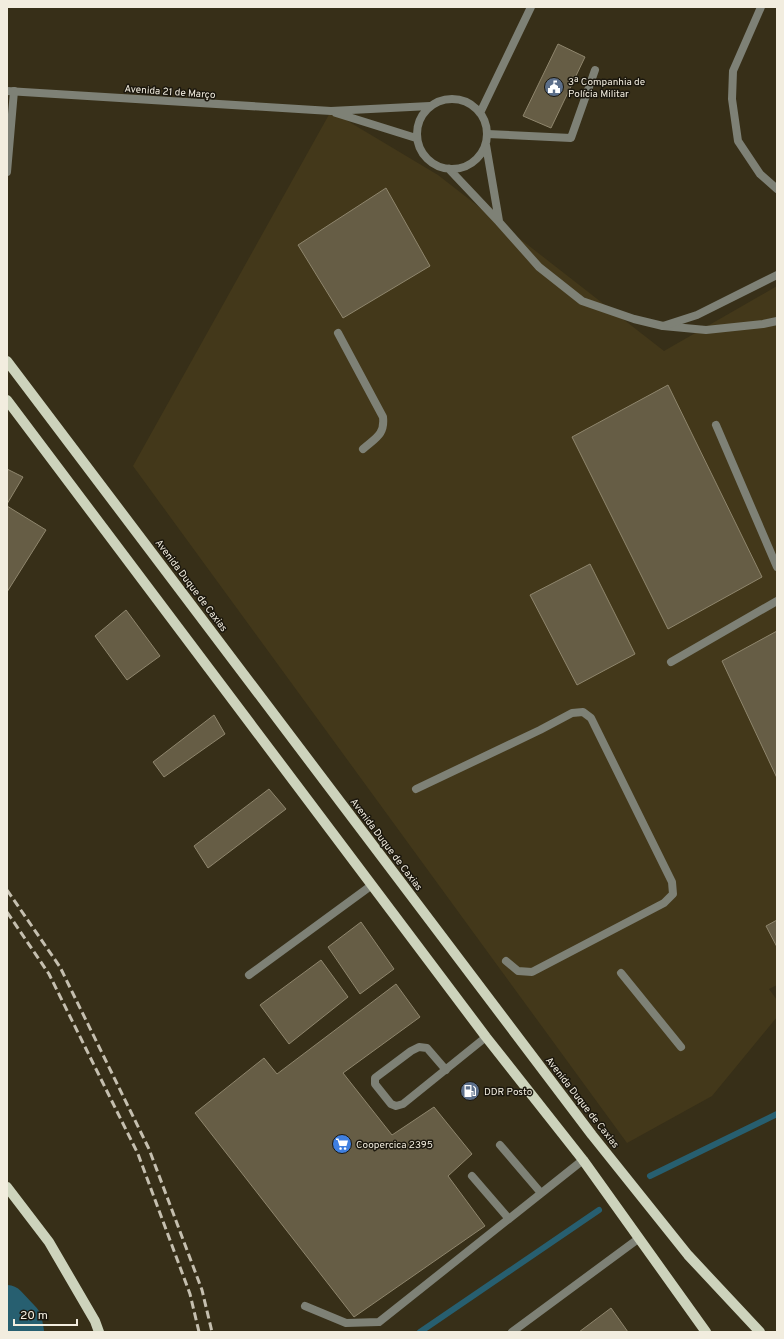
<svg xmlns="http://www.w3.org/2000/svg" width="784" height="1339" viewBox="0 0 784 1339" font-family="Overpass,sans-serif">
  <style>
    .built { fill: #43381a }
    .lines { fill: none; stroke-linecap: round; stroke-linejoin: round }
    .stream { stroke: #275f70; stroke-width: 6 }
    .river { stroke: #275f70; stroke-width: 38 }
    .building { fill: #665d45; stroke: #8f866d }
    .service { stroke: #7e8176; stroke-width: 8 }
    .minor { stroke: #7e8176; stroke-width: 8 }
    .primary { stroke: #cdd3bc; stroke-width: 10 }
    .rail { stroke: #c5bfaf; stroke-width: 3; stroke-dasharray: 8 4; stroke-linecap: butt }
    .labels { text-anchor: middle; stroke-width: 3; stroke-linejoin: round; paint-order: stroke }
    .poi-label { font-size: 10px; fill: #f2eddf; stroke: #1b170d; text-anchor: start }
    .street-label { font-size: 10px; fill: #f2eddf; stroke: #1b170d }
  </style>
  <rect width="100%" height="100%" fill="#372f18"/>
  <!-- built -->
  <path class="built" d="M331,111L438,175L664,351L777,286V985L769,989L777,1000V1017L712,1096L627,1143L133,466Z"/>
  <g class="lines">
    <!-- stream -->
    <path class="stream" d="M650,1176L777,1114
      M420,1332L599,1210"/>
    <!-- river -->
    <path class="river" d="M7,1304L23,1321L25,1332"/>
  </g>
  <!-- building -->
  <path class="building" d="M558,44L585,57L551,128L523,116Z
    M386,188L430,266L343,318L298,245Z
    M668,385L762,577L668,629L572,437Z
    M7,469L23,477L7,504Z
    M7,506L46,530L7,592Z
    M590,564L635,654L577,685L530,595Z
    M126,610L160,656L127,680L95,636Z
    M777,631V778L722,661Z
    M214,715L225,734L164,777L153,762Z
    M269,789L286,809L208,868L194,846Z
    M777,920V947L766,926Z
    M361,922L394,969L360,994L328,947Z
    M321,960L348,997L289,1044L260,1005Z
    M396,984L420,1017L343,1073L392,1135L434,1107L472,1154L448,1176L485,1226L354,1317L195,1113L264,1058L277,1074Z
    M611,1308L628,1332H579Z"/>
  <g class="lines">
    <!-- service -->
    <path class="service" d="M487,134L571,138L595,70
      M7,172L14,91
      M663,326L706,330L763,324L777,321
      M338,333L383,417C385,435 375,438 363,449
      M716,425L777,567
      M671,662L777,601
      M416,789L540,730L572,713L583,712L591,718L672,882L673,894L664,903L532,972L518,971L506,961
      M621,973L681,1047
      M249,975L372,885
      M446,1070L427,1048L419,1047L411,1051L375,1078V1084L391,1104L396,1106L403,1104L486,1037
      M500,1145L541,1193
      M472,1176L509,1219
      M305,1306L346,1323L379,1322L583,1160
      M512,1332L638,1239"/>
    <!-- minor -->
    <path class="minor" d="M761,7L733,71L732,99L738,141L760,174L777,189
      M7,91L331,111L430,106
      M417 134a35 35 0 1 1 70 0a35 35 0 1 1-70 0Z
      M336,113L416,138
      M480,113L531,7
      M486,145L499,221
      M449,169L499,222L539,267L582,301L634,319L663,326L697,315L777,275"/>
    <!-- primary -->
    <path class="primary" d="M7,361L592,1135L688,1255L760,1332
      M7,400L486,1037L583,1160L706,1332
      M7,1187L49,1242L95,1321L99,1332"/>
    <!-- rail -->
    <path class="rail" d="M7,890L60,967L149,1149L202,1290L212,1332
      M7,912L49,974L138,1154L190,1294L199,1332"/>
  </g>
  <!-- icons -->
  <defs>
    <g id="civic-disc" transform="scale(1)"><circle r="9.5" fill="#5c6f8a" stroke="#1b170d"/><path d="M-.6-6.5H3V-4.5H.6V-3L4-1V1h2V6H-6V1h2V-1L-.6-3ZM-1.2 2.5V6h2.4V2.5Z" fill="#fff"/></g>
    <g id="fuel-disc" transform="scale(1)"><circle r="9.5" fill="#5c6f8a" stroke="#1b170d"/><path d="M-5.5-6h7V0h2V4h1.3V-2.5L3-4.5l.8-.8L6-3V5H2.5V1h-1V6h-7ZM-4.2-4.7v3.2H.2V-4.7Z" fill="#fff"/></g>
    <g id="supermarket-disc" transform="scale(1)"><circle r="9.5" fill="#3f7fe0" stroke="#1b170d"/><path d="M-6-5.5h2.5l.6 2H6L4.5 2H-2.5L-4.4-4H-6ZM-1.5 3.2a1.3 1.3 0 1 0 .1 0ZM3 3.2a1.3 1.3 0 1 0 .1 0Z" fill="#fff"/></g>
  </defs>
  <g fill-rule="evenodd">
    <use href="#civic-disc" x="554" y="87"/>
    <use href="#fuel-disc" x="470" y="1091"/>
    <use href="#supermarket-disc" x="342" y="1144"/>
  </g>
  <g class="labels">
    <!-- poi labels -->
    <g class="poi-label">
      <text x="568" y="85">3ª Companhia de<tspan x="568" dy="12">Polícia Militar</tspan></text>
      <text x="484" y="1095">DDR Posto</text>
      <text x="356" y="1148">Coopercica 2395</text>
    </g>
    <!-- street labels -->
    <g class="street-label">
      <text transform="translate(170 91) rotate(4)" y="4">Avenida 21 de Março</text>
      <text transform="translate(192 585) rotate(53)" y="4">Avenida Duque de Caxias</text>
      <text transform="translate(387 844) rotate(53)" y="4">Avenida Duque de Caxias</text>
      <text transform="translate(583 1102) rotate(52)" y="4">Avenida Duque de Caxias</text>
    </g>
  </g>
  <!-- border -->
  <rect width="784" height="1339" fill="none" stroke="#f2eddf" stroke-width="16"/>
  <!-- scale -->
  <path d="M14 1319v6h63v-6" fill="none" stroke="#f2eddf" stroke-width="2"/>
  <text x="20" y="1319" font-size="12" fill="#f2eddf" stroke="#1b170d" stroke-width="3" paint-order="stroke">20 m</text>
</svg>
